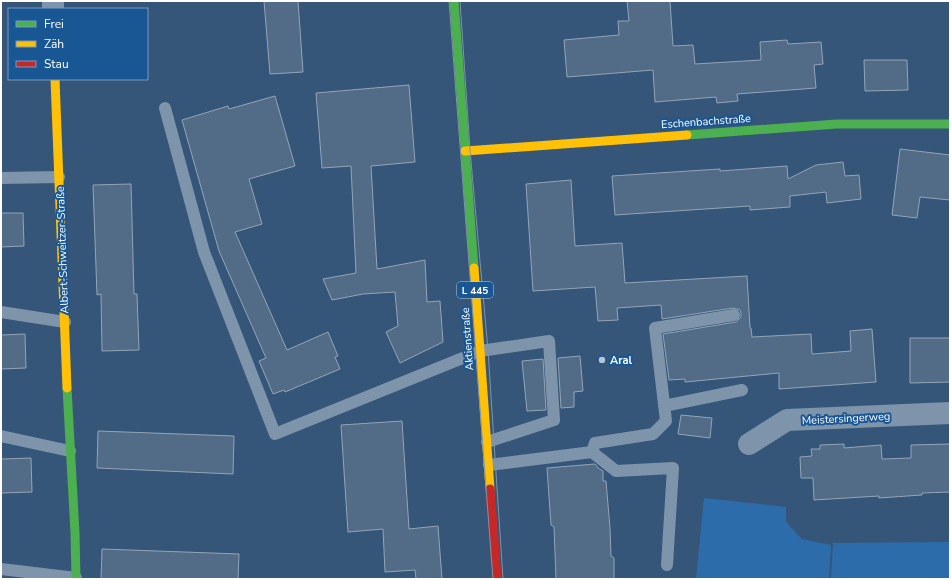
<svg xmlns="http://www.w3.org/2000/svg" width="951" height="580" viewBox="0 0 951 580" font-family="'Nunito Sans',sans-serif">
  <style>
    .green { fill: #2d6caa }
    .building { fill: #526c87; stroke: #92a5b8 }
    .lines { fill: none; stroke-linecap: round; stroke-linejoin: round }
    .lane { stroke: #7d94ab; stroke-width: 12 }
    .street { stroke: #7d94ab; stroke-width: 22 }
    .fast { stroke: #4caf50; stroke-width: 9 }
    .slow { stroke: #ffc107; stroke-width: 9 }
    .jam { stroke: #c62828; stroke-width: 9 }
    .tram { stroke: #7d93aa; stroke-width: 1 }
    .poi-dot { fill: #b8c4d0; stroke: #195694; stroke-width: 1.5 }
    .labels { text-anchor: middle; stroke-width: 4; stroke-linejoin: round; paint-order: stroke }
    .shield { fill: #195694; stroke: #baccdf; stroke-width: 1 }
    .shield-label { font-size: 10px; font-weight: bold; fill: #fff }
    .street-label { font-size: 11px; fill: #fff; stroke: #195694 }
    .poi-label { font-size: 11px; font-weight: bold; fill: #fff; stroke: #195694; text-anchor: start }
  </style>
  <rect width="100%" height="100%" fill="#355678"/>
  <!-- green -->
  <path class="green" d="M704,498L786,507V522L802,539L831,545L829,579H696Z
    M950,542V579H831L833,543Z"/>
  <!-- building -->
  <path class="building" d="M264,1H298L303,72L270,74Z
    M627,1H670L673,46L693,45L695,64L761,60L760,42L787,40L788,44L821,42L823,64L814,65L816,88L737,94L738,101L717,103L716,97L655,102L653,70L567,77L564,40L619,35L618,21H629Z
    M864,60H907L908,90L865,91Z
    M409,85L415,162L371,166L377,269L425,260L427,302L440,301L443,342L400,363L386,332L398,326L395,292L363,294L332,300L323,279L356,273L351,166L322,168L316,93Z
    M275,96L295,166L249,179L262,224L235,232L287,350L328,332L338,356L335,357L340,369L285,392L284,390L273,394L259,361L266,358L219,251L182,120L228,106L229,109Z
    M900,149L950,155V200L920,197L917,218L892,215Z
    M843,162L845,176L859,175L861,199L827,203L826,192L790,196V207L750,210V206L615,215L612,176L720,169V171L787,166L788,179L816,165Z
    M571,180L575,246L622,243L625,283L747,276L750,328H751L752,337L811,334L812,354L851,351L850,331L872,329L876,382L779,389V373L685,382V379L669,380L663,334L736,322L741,317V313L740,310L733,308L662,319L661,305L617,308L618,320L598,321L595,287L533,291L526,184Z
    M131,184L134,294H137L139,350L102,351L101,294L97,295L93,185Z
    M1,213H23L24,246L1,247Z
    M25,334L26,368L1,369V335Z
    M910,338H950V382L910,383Z
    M580,356L583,391L574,392V407L561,408L558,358Z
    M543,359L546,410L527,411L522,361Z
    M681,415L712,418L710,438L678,434Z
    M402,421L409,529L438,526L442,579H416L415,570L385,572L383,529L348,532L341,425Z
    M98,431L234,436L233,474L97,468Z
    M844,444V448L881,445L882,459L911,458V445L950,444V492L922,493V495L879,498V496L814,500L813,478H801L800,457L812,456L811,449H820V445Z
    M31,458L32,492L1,493V459Z
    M595,464L597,466L598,468L603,471V481H606L610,528L611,556L614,558V579H556L554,527L551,525L547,468Z
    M102,549L239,554L238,579H101Z"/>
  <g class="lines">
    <!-- lane -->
    <path class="lane" d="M165,108L204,252L275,434L480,351L549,341L554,420L487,442
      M1,178L59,177
      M1,312L65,322
      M664,406L742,390
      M1,436L70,451
      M592,452L595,443L653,434L666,421L655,328L734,315
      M489,465L592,452L616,471L673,468L667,565
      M1,569L76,578"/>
    <!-- street -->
    <path class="street" d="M53,1V9
      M749,444L787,420L950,413"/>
    <!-- fast -->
    <path class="fast" d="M454,1L474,268
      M687,135L837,124H950
      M67,388L75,533L76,579"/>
    <!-- slow -->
    <path class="slow" d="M55,79L67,388
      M465,151L687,135
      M474,268L490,489"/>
    <!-- jam -->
    <path class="jam" d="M490,489L497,579"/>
    <!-- tram -->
    <path class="tram" d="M449,1L493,579
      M460,1L470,150L488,350L503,579"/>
  </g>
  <!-- markers -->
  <circle class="poi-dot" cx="602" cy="360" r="4"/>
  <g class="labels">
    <!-- shield labels -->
    <rect class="shield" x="457" y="282" width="36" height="16" rx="3"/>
    <g class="shield-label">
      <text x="475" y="294">L 445</text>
    </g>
    <!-- street labels -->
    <g class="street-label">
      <text transform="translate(706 121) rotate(-4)" y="4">Eschenbachstraße</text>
      <text transform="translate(62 250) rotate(-92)" y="4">Albert-Schweitzer-Straße</text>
      <text transform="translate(467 339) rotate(-94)" y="4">Aktienstraße</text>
      <text transform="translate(846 418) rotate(-3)" y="4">Meistersingerweg</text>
    </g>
    <!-- poi labels -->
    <g class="poi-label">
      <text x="610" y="364">Aral</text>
    </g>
  </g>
  <!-- border -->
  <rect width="951" height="580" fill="none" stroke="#ffffff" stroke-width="4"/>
  <!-- legend -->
  <rect x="8" y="8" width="140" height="72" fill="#195694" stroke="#759abf"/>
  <rect x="16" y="21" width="20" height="6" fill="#4caf50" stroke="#759abf"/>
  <text x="44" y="28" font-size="12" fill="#ffffff">Frei</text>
  <rect x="16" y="41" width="20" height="6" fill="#ffc107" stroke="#759abf"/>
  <text x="44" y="48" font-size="12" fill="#ffffff">Zäh</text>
  <rect x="16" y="61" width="20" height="6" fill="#c62828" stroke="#759abf"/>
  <text x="44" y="68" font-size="12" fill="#ffffff">Stau</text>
</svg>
